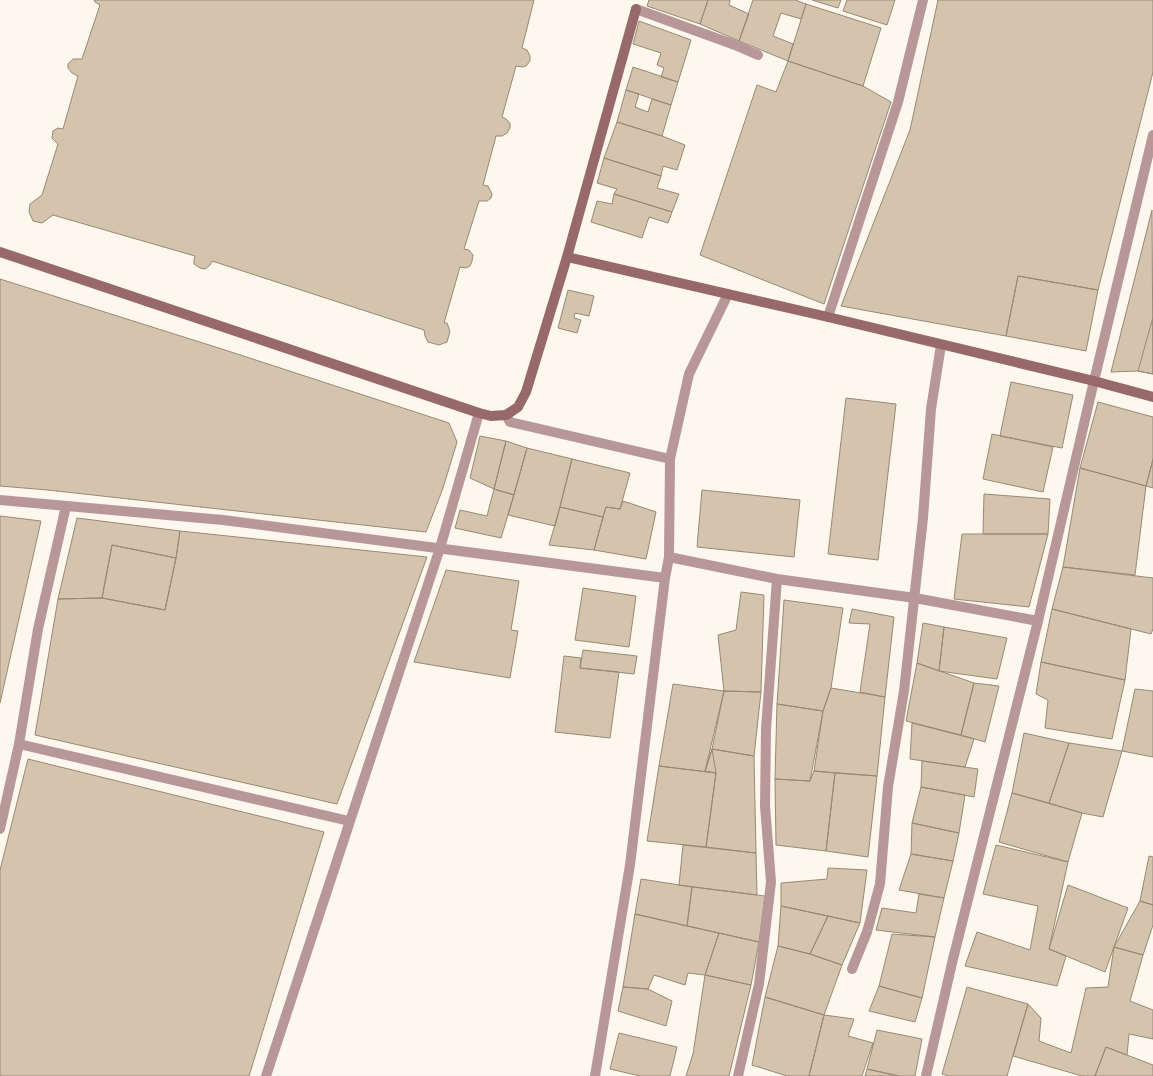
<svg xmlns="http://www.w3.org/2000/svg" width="1153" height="1076" viewBox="0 0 1153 1076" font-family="Karla,sans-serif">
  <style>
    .building { fill: #d4c4ad; stroke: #988973 }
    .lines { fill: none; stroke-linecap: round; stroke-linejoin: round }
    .lane { stroke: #b89798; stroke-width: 10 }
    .street { stroke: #b89798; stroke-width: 10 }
    .secondary { stroke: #97696b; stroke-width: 10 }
  </style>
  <rect width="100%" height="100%" fill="#fef7ed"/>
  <!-- building -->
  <path class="building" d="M94,0H534L522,48L527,50L530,56V61L526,66L522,67L516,66L502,117L506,119L510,123V128L507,133L502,136H496L483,185L488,186L492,194L491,198L487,201H479L464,249L469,250L473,255L472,261L470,266L466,268L460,267L444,323H447L450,331L447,342L439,345L428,342L425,336L424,330L212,261L210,265L205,269L200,268L194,264V260L195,256L53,215L42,223L33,221L29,212L30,204L42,195L58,144L52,138L53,131L58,128L63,129L78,76L72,73L68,68V64L73,59H82L100,5L95,2Z
    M649,0H708L700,24L647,6Z
    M708,0H730L729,5L749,14L739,41L700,24Z
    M753,0H795L806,4L801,19L781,13L773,36L793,44L788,61L739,41Z
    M812,0H841L838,8Z
    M847,0H895L887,25L843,11Z
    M938,0H1153V72L1098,290L1018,276L1006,336L841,306L910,130Z
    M806,4L881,28L863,86L788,61Z
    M639,21L691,40L678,82L661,77L664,68L657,65L661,53L633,44Z
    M788,61L863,86L891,102L824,304L700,255L757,85L776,92Z
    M633,67L678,82L671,105L626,90Z
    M626,90L639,94L635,107L648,112L652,99L671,105L662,136L617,122Z
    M617,122L662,136L685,145L677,170L663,166L661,176L604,158Z
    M604,158L661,176L657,188L679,194L672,212L614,194L617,189L597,183Z
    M614,194L672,212L668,223L649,217L642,238L591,222L597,201L612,204Z
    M1152,210L1153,374L1138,371L1111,372Z
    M1018,276L1098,290L1086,351L1006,336Z
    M0,279L225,350L449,423L457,442L443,488L426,532L48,490L0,486Z
    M568,290L594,296L589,316L575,313L574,318L581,320L577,333L558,328Z
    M1153,317V374L1138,371Z
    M1011,382L1073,395L1062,448L1000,436Z
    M846,398L896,404L878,560L828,554Z
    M1098,402L1153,417V460L1146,486L1080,468Z
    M992,434L1053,447L1043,492L983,479Z
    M480,436L506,441L494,489L470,478Z
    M506,441L527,448L514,495L494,489Z
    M527,448L572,459L555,526L508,515Z
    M572,459L630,473L620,509L606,507L603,517L560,507Z
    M1153,459V488L1146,486Z
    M1080,468L1146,486L1135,575L1063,567Z
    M494,489L514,495L501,538L455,528L460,510L487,516Z
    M702,490L800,500L794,557L697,547Z
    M984,494L1050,499L1048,534H983Z
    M623,501L656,512L646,559L594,550L606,507L620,509Z
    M560,507L603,517L594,550L549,545Z
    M0,516L41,521L0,703Z
    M77,518L180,531L176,558L112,545L102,598L58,599Z
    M180,531L427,557L337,804L35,735L58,599L102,598L165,610L176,558Z
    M962,534H1048L1029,607L954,599Z
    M112,545L176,558L165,610L102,598Z
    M1063,567L1153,578V629L1151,634L1052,609Z
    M446,570L519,581L511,630L518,631L510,678L414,662Z
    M583,588L636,596L629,647L575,640Z
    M741,592L764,595L761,692L724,691L718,635L736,630Z
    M784,600L843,608L831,688L823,711L777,704Z
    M852,609L894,617L885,697L860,692L870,624L849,623Z
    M1052,609L1131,629L1125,680L1041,662Z
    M923,623L944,627L939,671L917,663Z
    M944,627L1007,638L997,679L939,671Z
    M583,650L637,656L634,674L580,668Z
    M564,656L581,658L580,668L619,672L610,738L555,732Z
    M1041,662L1125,680L1112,739L1045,728L1048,700L1036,694Z
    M917,663L974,683L961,735L906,721Z
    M974,683L999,686L985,742L961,735Z
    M673,684L724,691L705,771L712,749L716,773L659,766Z
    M831,688L885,697L877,776L814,771L823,711Z
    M1135,689L1153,691V757L1122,751Z
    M724,691L761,692L754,756L712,749Z
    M777,704L823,711L810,781L775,779Z
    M912,723L974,739L965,767L910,759Z
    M1024,733L1069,743L1049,803L1012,793Z
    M1069,743L1122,751L1103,817L1082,813L1049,803Z
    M712,749L754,756L756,853L706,847L716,773L705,771Z
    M28,759L324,832L249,1076H0V870Z
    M922,761L978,769L974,797L921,787Z
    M659,766L716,773L706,847L647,841Z
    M814,771L835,773L826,851L776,845L775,779L810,781Z
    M835,773L877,776L868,857L826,851Z
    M921,787L965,795L959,833L912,823Z
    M1012,793L1082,813L1068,862L999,842Z
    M912,823L959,833L953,861L911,854Z
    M683,845L756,853L757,895L679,885Z
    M996,845L1068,862L1049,949L1066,956L1057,986L965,966L977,932L1030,950L1038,906L983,894Z
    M911,854L953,861L944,898L899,890Z
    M1149,856L1153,857V905L1140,901Z
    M828,868L867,870L860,923L781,906V883L827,879Z
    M641,879L692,887L687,926L635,914Z
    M1068,885L1128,908L1105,972L1049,949Z
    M692,887L765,896L759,942L687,926Z
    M919,894L944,898L935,937L876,930L882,908L916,913Z
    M1140,901L1153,905V925L1143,955L1114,947Z
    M781,906L828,916L810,954L778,946Z
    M635,914L719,933L705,975L688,973L685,985L654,975L648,989L623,987Z
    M828,916L860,923L842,965L810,954Z
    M719,933L759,942L751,985L705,975Z
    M892,934L935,937L922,998L879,986Z
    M778,946L810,954L842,965L824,1015L765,997Z
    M1114,947L1143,955L1130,1001L1153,1010V1039L1129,1034L1127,1055L1106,1047L1095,1076H1082L1013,1056L1028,1004L1041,1018L1039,1041L1071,1053L1086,988L1108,987Z
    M705,975L751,985L729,1076H686L693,1054Z
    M879,986L922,998L915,1022L869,1011Z
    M623,987L648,989L672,1001L666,1026L618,1011Z
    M967,987L1028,1004L1007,1076H949L942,1074Z
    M765,997L824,1015L809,1076H787L752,1065Z
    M824,1015L854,1019L848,1036L873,1043L862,1076H809Z
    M877,1030L922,1039L915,1076H899L867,1069Z
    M619,1033L677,1047L670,1076H640L610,1069Z
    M1106,1047L1153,1065V1076H1095Z
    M867,1069L899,1076H865Z"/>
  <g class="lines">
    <!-- lane -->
    <path class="lane" d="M636,9L735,45L758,55
      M852,969L867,932L880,884L888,787L904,691L923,518L931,409L941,345"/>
    <!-- street -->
    <path class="street" d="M828,317L898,102L923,0
      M506,415L510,422L670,459
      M0,500L223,520L665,578
      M669,557L777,579L915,598L1038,621
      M19,744L349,821
      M0,829L19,744L38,629L66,506
      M266,1076L440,548L479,413
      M595,1076L630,865L665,578L669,557L670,459L689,374L728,294
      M738,1076L759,984L771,882L765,806L766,729L777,579
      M926,1076L953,959L1038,621L1094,381L1153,135"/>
    <!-- secondary -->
    <path class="secondary" d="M0,252L479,413L491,416L506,415L518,407L526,392L567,257L636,9
      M567,257L828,317L1094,381L1153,397"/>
  </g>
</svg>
